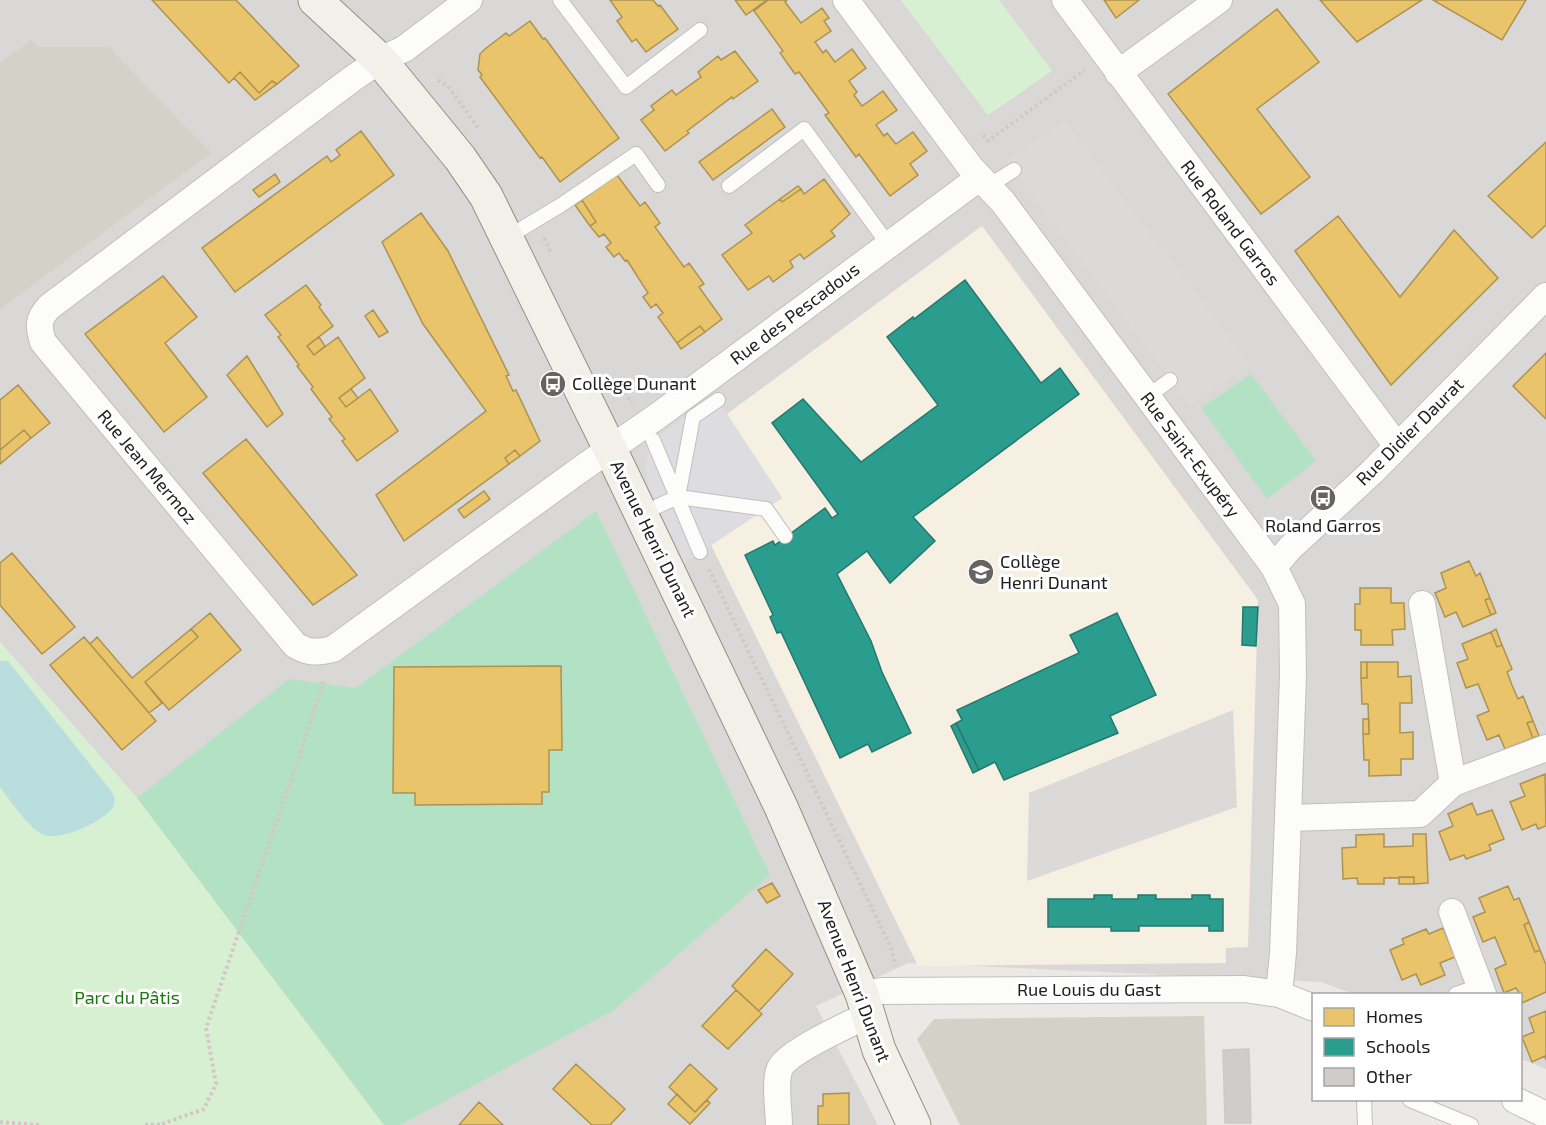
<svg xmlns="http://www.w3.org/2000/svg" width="1546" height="1125" viewBox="0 0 1546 1125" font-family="'Exo 2',sans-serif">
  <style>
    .residential { fill: #dad8d7 }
    .education { fill: #f5f0e1 }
    .construction { fill: #d4d1c8 }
    .park { fill: #d8f0d2 }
    .pitch { fill: #b2e1c3 }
    .parking { fill: #dbdad9 }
    .plaza { fill: #dddce1 }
    .water { fill: #badede }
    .homes { fill: #e9c46a; stroke: #ac9253; stroke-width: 1.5 }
    .schools { fill: #2a9d8f; stroke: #26776d; stroke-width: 1.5 }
    .building { fill: #d0cccb; stroke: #cec9c7; stroke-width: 1.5 }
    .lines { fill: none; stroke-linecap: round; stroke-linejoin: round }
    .lane-casing { stroke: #c1bfbe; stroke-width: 16 }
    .street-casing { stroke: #c1bfbe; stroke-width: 28 }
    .secondary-casing { stroke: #95917f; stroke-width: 35 }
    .path { stroke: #d5c7c8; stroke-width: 4; stroke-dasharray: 3 3; stroke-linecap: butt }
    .lane { stroke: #fcfcfb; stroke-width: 14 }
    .street { stroke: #fcfcfb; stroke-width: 26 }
    .secondary { stroke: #f3f0ea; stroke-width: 33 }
    .labels { text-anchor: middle; stroke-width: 6; stroke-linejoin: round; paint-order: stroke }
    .street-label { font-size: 18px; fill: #1d1d1d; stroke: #fff }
    .poi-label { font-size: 18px; fill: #1d1d1d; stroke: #fff; text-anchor: start }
    .park-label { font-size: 18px; fill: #1d770f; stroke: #fff }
  </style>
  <rect width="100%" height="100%" fill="#ebe8e6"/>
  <!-- residential -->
  <path class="residential" d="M0,0H1546V1069L1521,1059L1520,994H1354L1321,982L908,963L816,1006L878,1125H384L137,798L0,642Z"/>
  <!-- education -->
  <path class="education" d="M982,226L1258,600L1248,947L1226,948V963L918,966L711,545L782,498L727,414Z"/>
  <!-- construction -->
  <path class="construction" d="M31,40L37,47H109L211,153L0,309V63Z
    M1204,1016L1207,1125H960L917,1039L934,1019Z"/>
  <!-- park -->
  <path class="park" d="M901,0H999L1052,71L988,115Z
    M0,642L137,798L384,1125H0Z"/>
  <!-- pitch -->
  <path class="pitch" d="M1251,374L1316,461L1267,499L1201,408Z
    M596,511L770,875L614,1010L400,1125H384L137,798L289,679L356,688Z"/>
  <!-- parking -->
  <path class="parking" d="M1065,122L1249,363L1190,406L1007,161Z
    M1233,710L1237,807L1027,881L1029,793Z"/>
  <!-- plaza -->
  <path class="plaza" d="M714,395L782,498L684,563L648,485L645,465L653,440Z"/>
  <!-- water -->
  <path class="water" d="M0,661H8L112,792C114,797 116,800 114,805C107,821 60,841 44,835C31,831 9,799 0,787Z"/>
  <!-- homes -->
  <path class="homes" d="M152,0H236L299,66L277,84L272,81L259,93L240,72L229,83Z
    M610,0H653L658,6L660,5L678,29L646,52L636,39L632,42L617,21L622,17Z
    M735,0H767L746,15Z
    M768,0H787L785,2L801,23L822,8L829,18L824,21L831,31L815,42L823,53L826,50L835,62L852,49L866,68L849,81L857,92L854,95L862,106L883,91L897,110L876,125L884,136L887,133L896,144L913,132L927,151L910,164L918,175L890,196L859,154L856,157L825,115L829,113L799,72L795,74L780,53L783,51L754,11Z
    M1104,0H1139L1116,18Z
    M1320,0H1422L1357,42Z
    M1433,0H1526L1502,40Z
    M1277,9L1319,62L1257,109L1310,177L1261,214L1168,94Z
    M530,21L543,39L545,38L619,138L560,182L542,157L540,158L480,77L482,75L478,70L480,54L485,49L506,33L509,36Z
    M735,51L758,81L733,99L732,97L687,131L689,133L665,151L641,120L654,110L651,106L672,90L676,95L701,77L698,72L718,56L721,60Z
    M240,72L259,93L272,81L277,84L255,100L234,78Z
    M772,109L785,127L713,180L699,162Z
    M361,131L394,175L235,292L202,248L327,156L331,162L340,155L336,150Z
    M1546,142V225L1532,238L1488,196Z
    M275,174L280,182L259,197L253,190Z
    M617,175L640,206L645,202L660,223L655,227L684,267L689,263L704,284L699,287L722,319L705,332L700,326L677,343L658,317L663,313L656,304L651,308L643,297L648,293L627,260L625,261L619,253L614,257L606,247L611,243L604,234L599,237L590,226L596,222L582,200Z
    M824,179L850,214L831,231L835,236L804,259L800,254L790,261L793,267L773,282L769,276L748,290L722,255L752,233L745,225L780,199L782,202L801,189L804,194Z
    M798,186L801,189L782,202L780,199Z
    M582,200L596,222L590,226L575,205Z
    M421,213L448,251L509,375L506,376L513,391L516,390L540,441L520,456L515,450L505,458L509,464L404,541L376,495L486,411L423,324L382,242Z
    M1338,216L1400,297L1454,230L1498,278L1391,385L1295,251Z
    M163,276L197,317L165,343L207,397L164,432L85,334Z
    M306,285L321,305L319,307L333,326L307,346L314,355L338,337L365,378L339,398L346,407L370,389L398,431L357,461L342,441L345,439L329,419L332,417L311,389L313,387L297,366L299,365L278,337L281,335L265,315Z
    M373,310L388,332L379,337L365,316Z
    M700,326L705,332L681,349L677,343Z
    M319,337L325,346L314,355L307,346Z
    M1546,353V419L1513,386Z
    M247,356L283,414L267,427L227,375Z
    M18,385L50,423L31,438L24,430L0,450V400Z
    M351,389L358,398L346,407L339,398Z
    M24,430L31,438L0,464V450Z
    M246,439L357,575L313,605L203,473Z
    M515,450L520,456L509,464L505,458Z
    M484,491L490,499L464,518L458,510Z
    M12,553L75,627L42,654L0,605V563Z
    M1469,561L1476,576L1480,573L1490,598L1485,600L1491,615L1463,627L1456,612L1445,617L1435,593L1446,588L1441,573Z
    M1360,588H1391V603H1404L1405,629L1392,630L1393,645H1361V630H1355V604H1360Z
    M1490,598L1496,613L1491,615L1485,600Z
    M210,613L241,650L169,710L145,682L198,637L191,629Z
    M191,629L198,637L145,682L162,703L149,713L90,644L97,637L132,678Z
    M1496,629L1502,645L1497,647L1491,632Z
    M1491,632L1497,647L1502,645L1512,669L1507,672L1512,685L1518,699L1523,696L1533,721L1527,723L1533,738L1505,749L1499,735L1487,740L1477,716L1489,711L1478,684L1466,688L1457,663L1468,659L1462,644Z
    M84,637L156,721L122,750L50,665Z
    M1361,662H1367V678H1361Z
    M1367,662H1398V677L1411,676L1412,703H1400V733L1413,732V759H1401V775L1369,776V760H1364L1363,734H1369L1368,704H1362L1361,678H1367Z
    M561,666L562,750H549V792H542V804L415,805V793H393L394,667Z
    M1363,719H1369V734H1363Z
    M1533,721L1539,736L1533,738L1527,723Z
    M1545,774L1546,826L1538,829L1536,824L1522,830L1510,802L1525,796L1520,784Z
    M1472,803L1477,815L1492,810L1504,839L1489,845L1491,850L1466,859L1464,855L1450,860L1439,832L1453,826L1448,814Z
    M1384,834V847L1413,846V834H1426L1428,883L1414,884V877L1384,878V884H1358L1357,878L1343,879L1342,848L1356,847V835Z
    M1399,877H1414V884H1399Z
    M772,883L780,896L767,903L758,890Z
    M1508,886L1514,900L1519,898L1529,922L1524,925L1535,952L1540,950L1546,965V992L1522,1003L1520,994L1516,988L1504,993L1495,969L1506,964L1495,937L1483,942L1473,917L1485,912L1479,898Z
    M1529,922L1540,950L1535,952L1524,925Z
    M1443,928L1455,957L1440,963L1445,975L1421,985L1416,974L1402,980L1390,950L1404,944L1402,939L1426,929L1429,934Z
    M766,949L793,974L759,1011L732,986Z
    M736,990L762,1014L728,1049L702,1026Z
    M1546,1011V1060L1545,1056L1532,1062L1522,1037L1534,1032L1529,1018Z
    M576,1064L625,1109L610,1125H592L553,1089Z
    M690,1064L717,1089L695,1112L669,1087Z
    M849,1093V1125H818V1106H823V1094Z
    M677,1094L695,1112L707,1100L710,1103L690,1124L668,1104Z
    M479,1102L503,1125H459Z"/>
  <!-- schools -->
  <path class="schools" d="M965,280L1041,383L1060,368L1079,394L913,517L935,541L890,583L867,551L837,574L871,641L882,672L911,733L872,752L868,744L840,758L781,632L777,633L770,617L773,615L745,555L773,541L775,545L825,508L832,518L838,514L772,423L803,399L861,462L938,405L887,337L913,317L914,319Z
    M1243,607H1258L1256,646L1242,645Z
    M1117,613L1156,695L1110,716L1118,733L1004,780L995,762L979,770L956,723L962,720L957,710L1079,653L1070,635Z
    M956,723L979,770L973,773L951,726Z
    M1094,895H1112V899H1138V895H1156V899H1192V895H1210V899H1223V931H1209V926H1139V931H1111V927H1048V899H1094Z"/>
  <!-- building -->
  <path class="building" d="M1249,1049L1251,1123H1225L1223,1050Z"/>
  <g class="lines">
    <!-- lane casing -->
    <g class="lane-casing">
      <path id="lane" d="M560,0L626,87L700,30
        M729,186L804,129L888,244
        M987,187L1014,170
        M508,237L561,205L636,154L658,185
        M1147,397L1170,380
        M653,440L700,552
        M678,497L693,417L718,400
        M658,506L678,497L766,509L785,536
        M1456,994L1479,986
        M1364,1100L1365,1125
        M1410,1100L1471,1125"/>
    </g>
    <!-- street casing -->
    <g class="street-casing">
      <path id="street" d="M469,0L404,49L380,60L352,79L49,307C38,319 38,326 43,342L295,645C308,653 317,653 333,649L581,469L659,415L979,178
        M846,0L971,168L1003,202L1274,567L1292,604L1293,675L1288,818L1283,953L1279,994
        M1065,0L1397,446
        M1118,73L1219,0
        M1274,567L1290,548L1372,472L1546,296
        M1422,604L1453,783
        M1288,818L1420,814L1453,783L1546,748
        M1452,912L1483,994
        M862,994L881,991L1244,989L1279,994L1314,1008
        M1515,1100L1546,1115
        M779,1125C779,1110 774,1082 780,1068C788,1052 849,1024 868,1015"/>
    </g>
    <!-- secondary casing -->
    <g class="secondary-casing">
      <path id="secondary" d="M315,0L380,60L460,158L486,196L610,449L781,807L862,994L879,1050L914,1125"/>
    </g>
    <!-- path -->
    <path class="path" d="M438,80L448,86L479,129
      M983,135L988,141L1085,70
      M544,238L551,253
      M612,379L632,403
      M709,569L892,950L895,966
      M0,1122L39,1125
      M162,1124L204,1109L216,1084L206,1028L309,727L324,679
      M145,1125L163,1124"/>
    <!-- lane -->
    <use href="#lane" class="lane"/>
    <!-- street -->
    <use href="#street" class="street"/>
    <!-- secondary -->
    <use href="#secondary" class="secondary"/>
  </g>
  <!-- icons -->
  <defs>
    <g id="bus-disc" transform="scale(1.35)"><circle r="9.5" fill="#656463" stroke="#fff"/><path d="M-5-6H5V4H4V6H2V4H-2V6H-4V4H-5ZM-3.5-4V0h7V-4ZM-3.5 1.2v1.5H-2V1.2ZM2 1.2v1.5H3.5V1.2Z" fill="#fff"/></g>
    <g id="school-disc" transform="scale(1.35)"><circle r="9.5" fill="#656463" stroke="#fff"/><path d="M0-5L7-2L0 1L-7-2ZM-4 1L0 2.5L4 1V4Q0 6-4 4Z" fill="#fff"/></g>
  </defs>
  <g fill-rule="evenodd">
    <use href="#bus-disc" x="553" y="384"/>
    <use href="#bus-disc" x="1323" y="498"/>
    <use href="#school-disc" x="981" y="572"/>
  </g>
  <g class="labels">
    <!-- street labels -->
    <g class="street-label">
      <text transform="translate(1230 223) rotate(53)" y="6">Rue Roland Garros</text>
      <text transform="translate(795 314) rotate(-37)" y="6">Rue des Pescadous</text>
      <text transform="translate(1410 432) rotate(-45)" y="6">Rue Didier Daurat</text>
      <text transform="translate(1190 455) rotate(53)" y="6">Rue Saint-Exupéry</text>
      <text transform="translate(147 467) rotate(50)" y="6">Rue Jean Mermoz</text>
      <text transform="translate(653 539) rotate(64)" y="6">Avenue Henri Dunant</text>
      <text transform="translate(854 981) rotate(69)" y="6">Avenue Henri Dunant</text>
      <text x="1089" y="996">Rue Louis du Gast</text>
    </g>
    <!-- poi labels -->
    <g class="poi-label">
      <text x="572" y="390">Collège Dunant</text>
      <text x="1323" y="532" text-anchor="middle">Roland Garros</text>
      <text x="1000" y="568">Collège<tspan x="1000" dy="21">Henri Dunant</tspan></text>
    </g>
    <!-- park labels -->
    <g class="park-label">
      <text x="127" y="1004">Parc du Pâtis</text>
    </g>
  </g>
  <!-- legend -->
  <rect x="1312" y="993" width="210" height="108" fill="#ffffff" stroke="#a5a5a5" stroke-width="1.5"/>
  <rect x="1324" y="1008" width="30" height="18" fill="#e9c46a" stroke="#a5a5a5" stroke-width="1.5"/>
  <text x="1366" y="1023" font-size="18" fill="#1d1d1d">Homes</text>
  <rect x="1324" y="1038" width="30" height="18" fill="#2a9d8f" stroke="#a5a5a5" stroke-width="1.5"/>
  <text x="1366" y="1053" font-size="18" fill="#1d1d1d">Schools</text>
  <rect x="1324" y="1068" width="30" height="18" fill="#d0cccb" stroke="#a5a5a5" stroke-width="1.5"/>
  <text x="1366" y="1083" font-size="18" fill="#1d1d1d">Other</text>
</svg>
